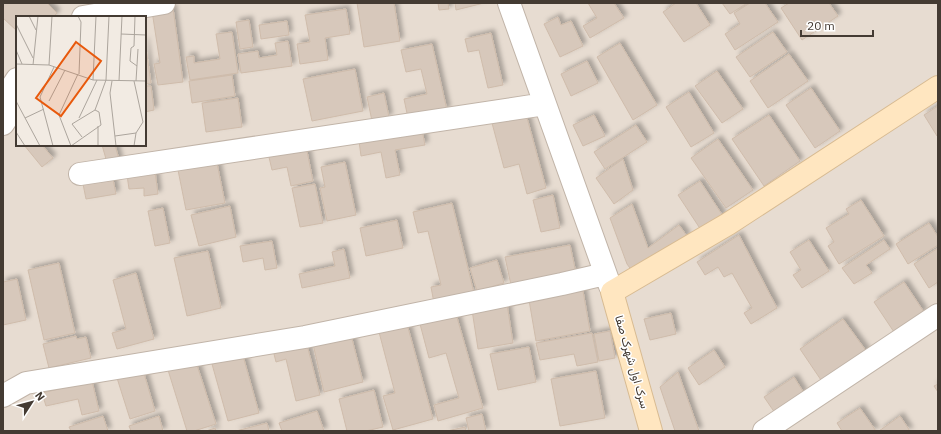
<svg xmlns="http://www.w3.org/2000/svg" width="941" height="434" viewBox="0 0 941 434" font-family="'IBM Plex Sans',Vazirmatn,sans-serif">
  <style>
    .residential { fill: #e7dcd1; fill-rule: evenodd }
    .building { fill: #d7c8bb; stroke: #cfbcab; filter: url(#shadow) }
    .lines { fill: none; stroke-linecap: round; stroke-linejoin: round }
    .street-casing { stroke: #c1b4a8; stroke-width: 24 }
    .secondary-casing { stroke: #d8bb92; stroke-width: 24 }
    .street { stroke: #fff; stroke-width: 22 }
    .secondary { stroke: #ffe6c0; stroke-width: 22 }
    .labels { text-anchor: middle; stroke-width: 3; stroke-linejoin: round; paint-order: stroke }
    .street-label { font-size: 12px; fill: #443b33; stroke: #fff }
    .inset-road { fill: none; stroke: #aca59d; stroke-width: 1 }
    .view { fill: #e8590c; fill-opacity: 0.15; stroke: #e8590c; stroke-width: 2 }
    .inset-edge { fill: none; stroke: #443b33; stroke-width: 2 }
  </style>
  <defs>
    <filter id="shadow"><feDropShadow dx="3.5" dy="-3.5" stdDeviation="2" flood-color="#0004"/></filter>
  </defs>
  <rect width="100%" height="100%" fill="#f2ebe3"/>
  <!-- residential -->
  <path class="residential" d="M3,3H938V431H3ZM17,17H145V145H17Z"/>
  <!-- building -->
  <path class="building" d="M3,3H47L57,13L53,17H17V31L3,18Z
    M357,3H394L400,41L364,47Z
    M438,3H448L449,9L439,10Z
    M455,3H484L456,10Z
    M588,3H614L624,18L590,38L583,26L597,18Z
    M676,3H696L710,25L684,42L663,12Z
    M722,3H747L730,14Z
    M750,3H765L778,22L735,50L725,34L740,24L734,13Z
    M789,3H829L838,16L802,40L781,8Z
    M173,8L183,82L158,85L154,64L160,63L152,11Z
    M346,9L350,34L325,38L328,60L300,64L297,44L310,42L305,15Z
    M558,17L561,25L571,21L583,46L560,57L544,24Z
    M249,20L253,47L240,49L236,22Z
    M287,21L289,35L261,39L259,25Z
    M232,32L238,73L190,80L186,57L194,56V63L220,59L216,34Z
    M773,32L787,52L750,77L736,57Z
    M491,33L503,85L488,88L479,50L468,52L465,39Z
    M145,41L151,83L145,84Z
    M288,41L292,66L241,73L238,54L258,51L259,58L277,55L275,43Z
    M620,43L657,105L633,120L597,57Z
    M432,44L447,110L408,118L404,99L427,94L421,69L406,72L401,50Z
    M789,54L808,81L768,108L750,81Z
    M587,61L598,83L571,96L561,74Z
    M355,69L363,111L312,121L303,79Z
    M717,71L743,109L722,123L695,86Z
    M232,75L235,96L192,103L189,81Z
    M145,86H151L154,110L145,112Z
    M811,88L840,131L815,148L786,105Z
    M689,92L714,133L691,147L666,107Z
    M384,93L389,117L372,121L367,97Z
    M238,98L242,127L206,132L202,103Z
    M938,106V136H937L924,115Z
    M526,114L546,188L527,194L519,164L504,168L492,123Z
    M594,115L605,136L583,146L573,125Z
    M769,115L800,161L764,186L732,139Z
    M636,125L647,142L605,169L594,152Z
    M422,130L425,145L395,150L400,175L386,178L381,152L361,156L359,141Z
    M718,139L753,190L726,208L691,158Z
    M24,145H42L53,158L42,167Z
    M102,145H115L120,163L108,166Z
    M306,146L313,181L291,186L287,167L272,170L268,153Z
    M216,158L225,203L186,210L177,165Z
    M623,159L633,190L614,204L596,178Z
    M345,162L356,215L327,221L320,188L325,187L321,167Z
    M155,171L158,194L144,196V188L129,189L127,175Z
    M113,179L116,194L86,199L83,184Z
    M700,181L723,216L701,230L678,195Z
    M315,184L323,223L300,227L292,188Z
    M553,195L560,228L541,232L533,200Z
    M861,200L884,236L839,264L828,246L834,242L826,228L849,214L846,209Z
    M452,203L474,293L434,303L431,287L441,285L428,231L418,233L413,212Z
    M632,204L648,248L679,225L687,236L635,275L627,264L610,218Z
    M230,206L236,237L199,246L191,215Z
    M163,208L170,243L155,246L148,211Z
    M397,220L403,248L366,256L360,228Z
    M929,223L938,237V245L908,264L896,244Z
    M739,235L777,308L751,324L744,313L752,308L732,273L724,277L718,267L705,275L697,262Z
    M809,240L829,271L802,288L793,275L801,270L790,252Z
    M884,240L890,249L866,265L872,273L854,284L842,268Z
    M272,241L277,268L265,270L263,258L243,262L240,246Z
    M570,245L576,273L511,285L505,257Z
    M938,248V282L929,288L914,264Z
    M344,249L350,278L302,288L299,274L335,266L332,252Z
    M208,251L221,308L187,316L174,258Z
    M497,260L504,283L477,291L470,268Z
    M59,263L75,333L44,340L28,270Z
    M136,273L154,339L117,349L112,333L126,329L113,280Z
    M17,279L26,320L3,325V282Z
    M904,282L924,312L894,332L874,302Z
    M583,291L590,331L536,341L529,300Z
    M507,304L513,343L478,349L472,310Z
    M671,313L676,334L650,340L644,319Z
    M456,314L483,408L438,421L434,405L459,398L446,353L429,358L420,324Z
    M843,319L867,352L823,383L800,349Z
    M407,324L433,419L393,430L383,396L395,393L379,332Z
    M610,331L615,358L599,361L594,334Z
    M592,333L598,362L577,366L574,354L540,360L536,343Z
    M351,335L363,382L324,392L313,344Z
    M76,336L77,339L86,337L91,358L49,368L43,344Z
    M306,341L320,395L296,401L286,359L276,362L273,350Z
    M529,347L536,382L498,390L490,354Z
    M714,350L725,367L699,385L688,368Z
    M243,356L259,413L228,421L212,364Z
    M196,362L216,424L194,431H187L168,370Z
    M143,370L155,411L130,419L117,378Z
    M596,371L605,418L560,426L551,379Z
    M678,372L699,431H675L660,387Z
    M794,377L804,393L775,413L764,397Z
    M92,381L99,411L82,415L78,399L46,406L42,393Z
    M938,384V392L934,386Z
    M374,390L383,427L366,431H347L339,399Z
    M860,408L876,431H842L837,423Z
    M317,411L324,431H282L279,423Z
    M482,414L486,431H469L466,418Z
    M103,416L108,431H71L69,427Z
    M159,416L163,431H131L129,426Z
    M900,416L910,431H879Z
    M267,423L269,431H236Z
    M465,427L466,431H447Z
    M215,428L216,431H206Z"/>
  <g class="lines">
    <!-- street casing -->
    <g class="street-casing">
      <path id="street" d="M509,3L610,286
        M83,17L164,3
        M3,124L13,109L11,88L17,79
        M80,174L545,104
        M3,396L26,383L305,337L562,284L605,274
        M764,431L938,315"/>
    </g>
    <!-- secondary casing -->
    <g class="secondary-casing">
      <path id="secondary" d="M651,431L612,292L728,224L938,87"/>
    </g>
    <!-- street -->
    <use href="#street" class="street"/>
    <!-- secondary -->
    <use href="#secondary" class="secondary"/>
  </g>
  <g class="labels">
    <!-- street labels -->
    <g class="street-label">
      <text transform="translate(632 362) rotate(74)" y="4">سرک اول شهرک صفا</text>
    </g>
  </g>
  <!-- overview -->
  <g transform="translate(16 16)">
    <rect width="130" height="130" fill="#f2ebe3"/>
    <path class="inset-road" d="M13,0L20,14M62,0L65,6L63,58M119,0L118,30L115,32L114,45L121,50M0,8L17,42M105,18L130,19M0,34L6,48M0,48L33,49L77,64L130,65M17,49L22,0M33,49L36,0M77,64L80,0M96,65L94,77L100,130M103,65L106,0M120,65L122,33M0,85L24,130M33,85L49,54M9,102L28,93M63,102L81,64M0,116L9,130M99,120L120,117M66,121L56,108L79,94M37,130L24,81L38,51M55,130L85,109L83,96L79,94L90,64L93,0M55,130L43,99L62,58M82,130V110M118,130L120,117L127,106L118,65"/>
    <path class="view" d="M60,26L85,45L45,100L20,82Z"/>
    <rect width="130" height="130" class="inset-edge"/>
  </g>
  <!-- border -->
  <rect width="941" height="434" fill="none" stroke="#443b33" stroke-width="8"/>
  <!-- north arrow -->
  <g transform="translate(32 402) rotate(54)" stroke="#ffffff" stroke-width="3" paint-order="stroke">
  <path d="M0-3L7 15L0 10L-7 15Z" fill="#443b33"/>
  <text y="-6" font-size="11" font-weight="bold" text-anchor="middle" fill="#443b33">N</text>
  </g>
  <!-- scale -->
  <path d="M801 30v6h72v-6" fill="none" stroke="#443b33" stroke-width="2"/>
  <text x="807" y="30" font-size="12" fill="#443b33" stroke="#ffffff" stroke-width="3" paint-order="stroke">20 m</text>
</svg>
